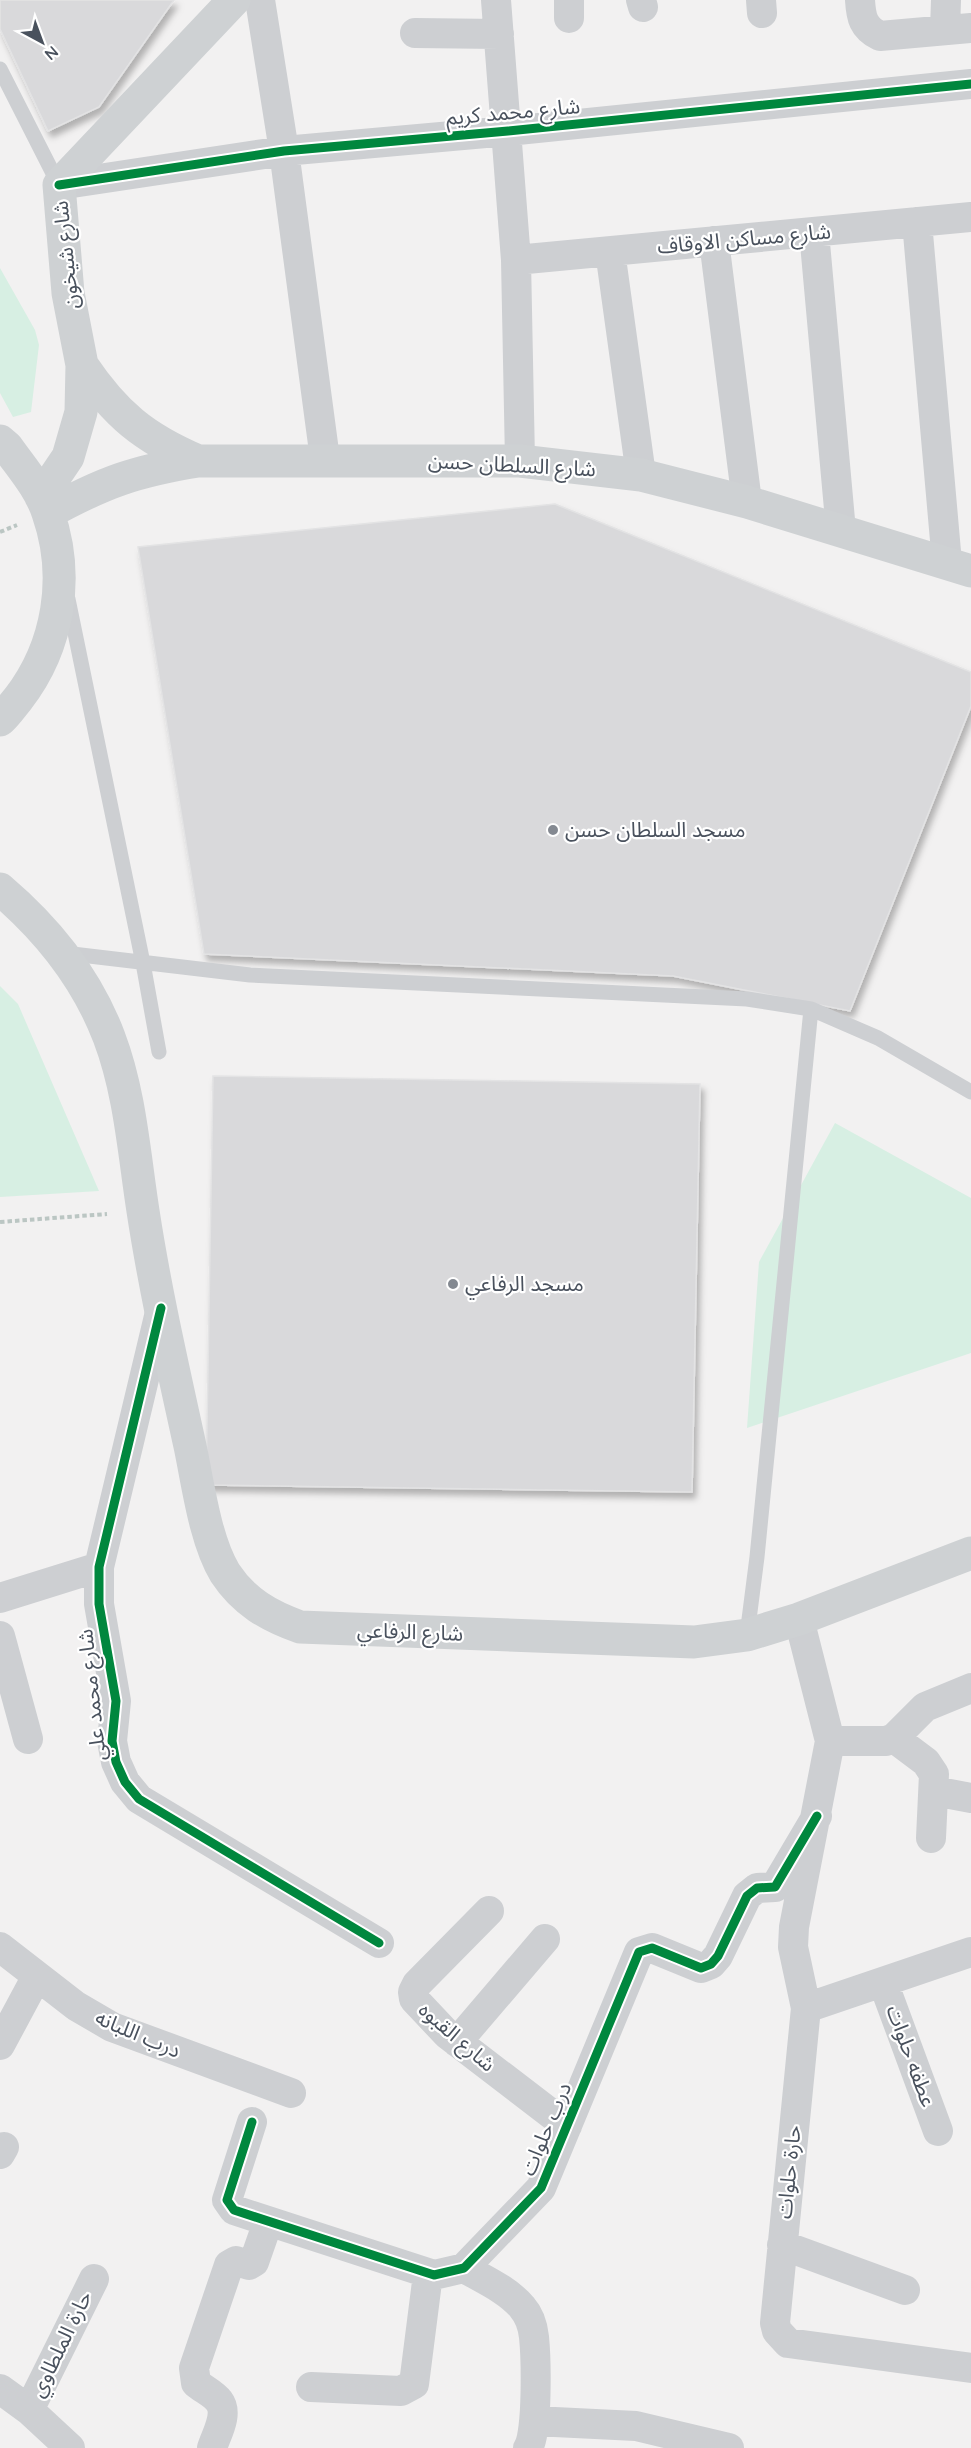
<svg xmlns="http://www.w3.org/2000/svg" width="971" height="2448" viewBox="0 0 971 2448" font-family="Quicksand,'Noto Sans Arabic',sans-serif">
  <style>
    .green { fill: #d7efe3 }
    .building { fill: #d9d9db; stroke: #e3e3e4; stroke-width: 1.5; filter: url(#shadow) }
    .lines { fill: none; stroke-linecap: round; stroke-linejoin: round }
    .path { stroke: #bbc6c3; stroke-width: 4; stroke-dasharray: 4.5 3; stroke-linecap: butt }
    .service { stroke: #cdcfd2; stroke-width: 15 }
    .minor { stroke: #cdcfd2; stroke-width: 30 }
    .secondary { stroke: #ced1d3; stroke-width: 33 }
    .cycleway-casing { stroke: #fff; stroke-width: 13 }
    .cycleway { stroke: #00873e; stroke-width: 9 }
    .poi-dot { fill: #848991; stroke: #fff; stroke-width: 2 }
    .labels { text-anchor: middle; stroke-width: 4.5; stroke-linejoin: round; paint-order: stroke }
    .street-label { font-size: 21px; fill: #49515d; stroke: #fff }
    .poi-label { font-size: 21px; fill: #49515d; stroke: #fff; text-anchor: start }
  </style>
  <defs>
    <filter id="shadow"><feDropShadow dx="3.5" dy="6" stdDeviation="3" flood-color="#0004"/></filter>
  </defs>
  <rect width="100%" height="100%" fill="#f2f1f1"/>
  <!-- green -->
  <path class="green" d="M0,268L35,330L39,345L31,412L13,417L0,393Z
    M0,986L18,1004L99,1191L0,1197Z
    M835,1123L971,1198V1353L747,1428L759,1262Z"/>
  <!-- building -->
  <path class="building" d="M0,0H174L99,107L48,131L0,29Z
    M555,504L971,672V706L850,1011L673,976L204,954L138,547Z
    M213,1076L700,1084L692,1492L206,1485Z"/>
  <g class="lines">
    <!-- path -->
    <path class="path" d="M0,532L17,525
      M0,1222L107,1214"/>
    <!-- service -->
    <path class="service" d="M0,69L59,185
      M68,599L143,963L159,1052
      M64,953L250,975L747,999L811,1009L878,1038L971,1092
      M747,1635L757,1557L811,1009"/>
    <!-- minor -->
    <path class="minor" d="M260,0L284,151L325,459
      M496,0L516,260L520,461
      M569,0V18
      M641,0L643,7
      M761,0L762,13
      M860,0C861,17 863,28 880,36L971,28
      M945,30L946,0
      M415,33L499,34
      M59,185L284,151L508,131L971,84
      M917,222L947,563
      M814,232L841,531
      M714,241L747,502
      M610,251L641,475
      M516,260L971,217
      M161,1308L99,1567V1604L116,1701L112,1741L116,1762L125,1782L139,1799L379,1943
      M0,1598L99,1567
      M799,1619L830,1741L794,1927L793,1947L806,2008L775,2323L777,2331L788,2343L971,2368
      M0,1636L28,1739
      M894,1738L926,1762L934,1774L931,1838
      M830,1741H886L894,1738L925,1707L971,1688
      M934,1791L971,1798
      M489,1911L417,1984L413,1992L414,1999L447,2034L567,2126
      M0,1947L76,2006L112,2027L291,2093
      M883,1982L938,2131
      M806,2008L971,1952
      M457,2042L545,1939
      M0,2045L37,1976
      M252,2122L227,2200L234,2210L434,2275L464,2268L541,2188L639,1952L652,1948L701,1968L711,1964L718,1956L747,1896L757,1888L775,1887L817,1816
      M0,2154L4,2147
      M782,2245L905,2290
      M464,2268C483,2279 508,2290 522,2307C529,2315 533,2327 534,2337C536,2357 538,2433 528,2448
      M311,2387L401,2391L414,2384L428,2274
      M0,2389L29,2410L70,2448
      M29,2410L94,2279
      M534,2421L636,2426L729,2448
      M212,2448C216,2435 229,2414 219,2401C214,2394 203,2389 196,2383L194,2368L229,2265L236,2261L249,2265L254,2262L268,2222"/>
    <!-- secondary -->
    <path class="secondary" d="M82,365C115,414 144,438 198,461
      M0,441L7,447C21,467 40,488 48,513C70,576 59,646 18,699C12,706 7,714 0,720
      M41,497L68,457L81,412L82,365L68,293L59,185L234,0
      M48,513C104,482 136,471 198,461H520L641,475L747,502L971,571
      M0,889C47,929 87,979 109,1037C130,1092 134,1153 143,1211C155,1290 173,1368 190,1446C198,1484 205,1540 225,1573C244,1602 269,1616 300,1627L694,1642L747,1635L799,1619L971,1553"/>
    <!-- cycleway casing -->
    <g class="cycleway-casing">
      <path id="cycleway" d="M59,185L284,151L508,131L971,84
        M161,1308L99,1567V1604L116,1701L112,1741L116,1762L125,1782L139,1799L379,1943
        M252,2122L227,2200L234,2210L434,2275L464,2268L541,2188L639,1952L652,1948L701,1968L711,1964L718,1956L747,1896L757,1888L775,1887L817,1816"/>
    </g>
    <!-- cycleway -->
    <use href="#cycleway" class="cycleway"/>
  </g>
  <!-- markers -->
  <g class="poi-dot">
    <circle cx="553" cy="830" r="6"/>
    <circle cx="453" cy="1284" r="6"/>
  </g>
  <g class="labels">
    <!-- street labels -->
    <g class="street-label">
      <text transform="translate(513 112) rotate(-5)" y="7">شارع محمد كريم</text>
      <text transform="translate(744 239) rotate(-5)" y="7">شارع مساكن الاوقاف</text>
      <text transform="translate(66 255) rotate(-96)" y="7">شارع شيخون</text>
      <text transform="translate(512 465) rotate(3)" y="7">شارع السلطان حسن</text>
      <text transform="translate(410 1632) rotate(2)" y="7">شارع الرفاعي</text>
      <text transform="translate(92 1695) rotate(-96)" y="7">شارع محمد علي</text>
      <text transform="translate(138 2034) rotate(23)" y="7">درب اللبانه</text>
      <text transform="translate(457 2037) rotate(41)" y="7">شارع القبوه</text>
      <text transform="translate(911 2056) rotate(70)" y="7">عطفه حلوات</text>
      <text transform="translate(546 2129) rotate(-67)" y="7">درب حلوات</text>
      <text transform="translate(789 2172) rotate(-84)" y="7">حارة حلوات</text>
      <text transform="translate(61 2344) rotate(-64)" y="7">حارة الملطاوي</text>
    </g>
    <!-- poi labels -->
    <g class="poi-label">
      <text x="565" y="837">مسجد السلطان حسن</text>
      <text x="465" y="1291">مسجد الرفاعي</text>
    </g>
  </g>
  <!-- north arrow -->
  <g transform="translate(42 42) rotate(139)" stroke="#ffffff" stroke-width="4.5" paint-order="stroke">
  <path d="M0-4.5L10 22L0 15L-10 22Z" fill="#49515d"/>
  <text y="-9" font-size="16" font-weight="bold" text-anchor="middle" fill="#49515d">N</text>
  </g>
</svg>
